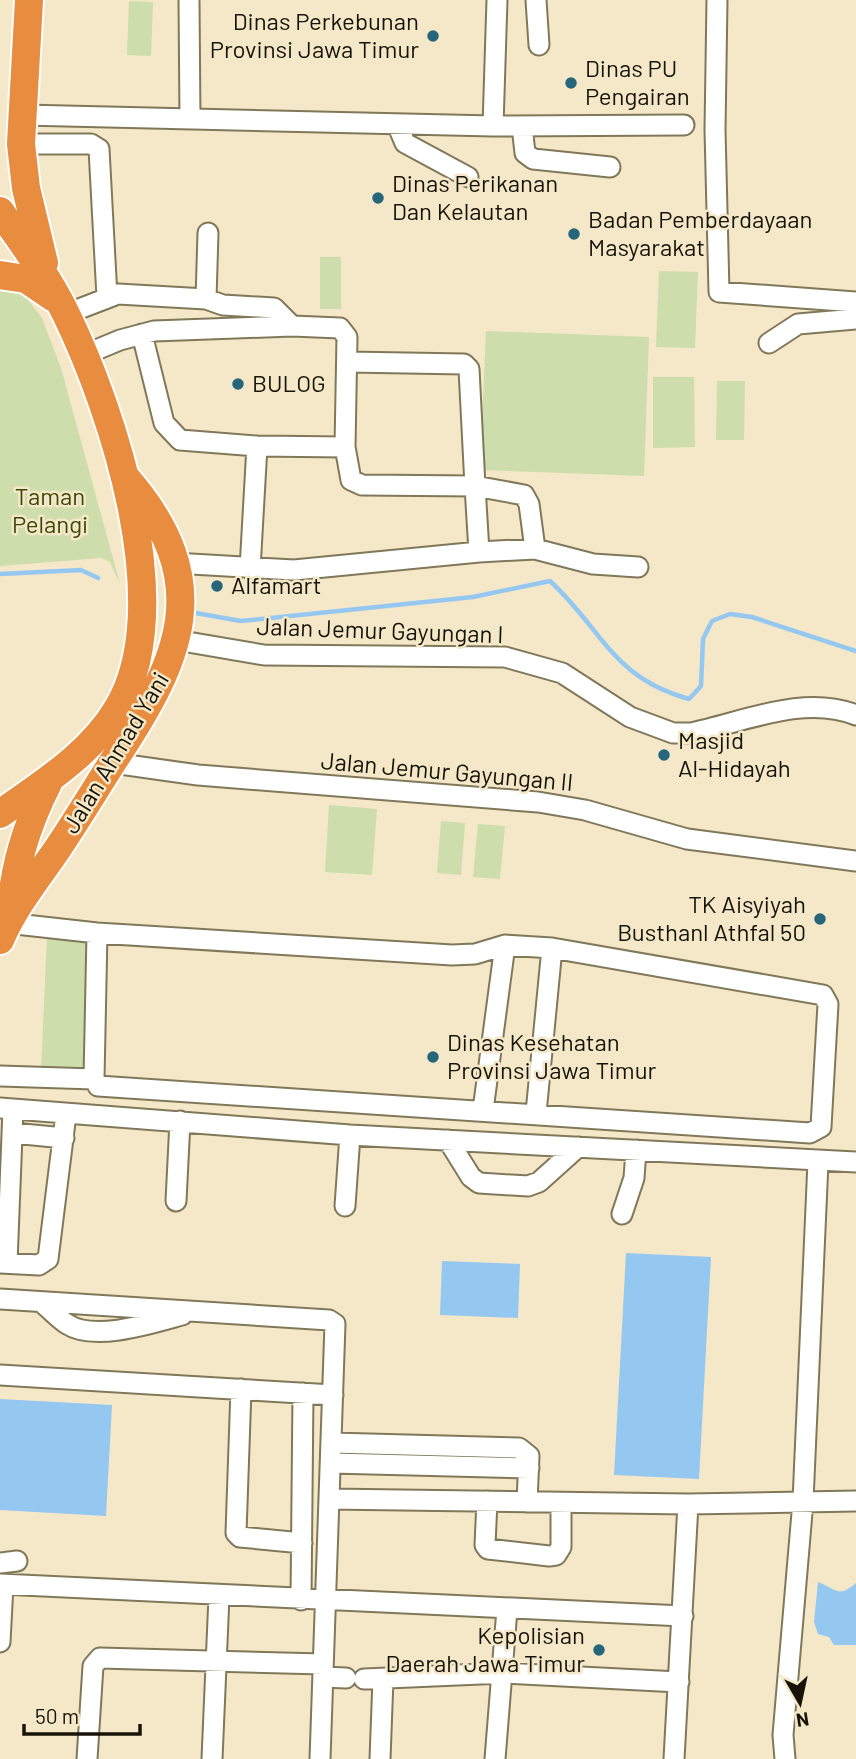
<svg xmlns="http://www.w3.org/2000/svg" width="856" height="1759" viewBox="0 0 856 1759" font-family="Barlow,sans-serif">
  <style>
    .green { fill: #cdddab }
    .water { fill: #95c8f0 }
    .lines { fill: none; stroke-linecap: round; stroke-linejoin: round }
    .stream { stroke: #95c8f0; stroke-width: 4.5 }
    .minor-casing { stroke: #817759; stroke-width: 23 }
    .highway-casing { stroke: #fff; stroke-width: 32 }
    .minor { stroke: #fff; stroke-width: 19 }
    .highway { stroke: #e88c40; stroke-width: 28 }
    .poi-dot { fill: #25667a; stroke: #f4e8c8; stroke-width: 2.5 }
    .labels { text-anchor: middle; stroke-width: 5; stroke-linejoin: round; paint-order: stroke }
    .poi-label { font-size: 24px; fill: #171308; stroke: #f4e8c8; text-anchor: start }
    .park-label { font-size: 24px; fill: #3b4807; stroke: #f4e8c8 }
    .street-label { font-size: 24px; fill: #171308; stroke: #f4e8c8 }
  </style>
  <rect width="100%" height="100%" fill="#f4e8c8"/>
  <!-- green -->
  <path class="green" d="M129,1L153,2L151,56L127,55Z
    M320,257H341V309H320Z
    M659,271L698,272L695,348L656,347Z
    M0,288L22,292L42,318L61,368L120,584L110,562L101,558L0,566Z
    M486,331L649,337L644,476L480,470Z
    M653,377H694L695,447L653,448Z
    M717,381H745L744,440H716Z
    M329,805L377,809L372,875L325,872Z
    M441,821L465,823L461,875L437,873Z
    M478,824L505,826L500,879L473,877Z
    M47,936L97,939L90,1074L41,1071Z"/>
  <!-- water -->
  <path class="water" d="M626,1253L711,1257L699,1479L614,1475Z
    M442,1261L520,1264L518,1318L440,1315Z
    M0,1399L112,1405L106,1516L0,1510Z
    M818,1582C838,1590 838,1598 856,1583V1645H834L829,1637L818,1634L814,1622Z"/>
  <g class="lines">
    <!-- stream -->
    <path class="stream" d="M0,574L81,570L98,578
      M190,612L241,621L473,597L550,581C603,630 612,678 689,699L701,686L703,639L712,621L730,614L752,617L856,651"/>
    <!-- minor casing -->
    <g class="minor-casing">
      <path id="minor" d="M189,0L190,119
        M536,0L539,45
        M717,0L715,130L719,292L856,302
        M23,115L493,126L684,125
        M397,124L405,143L468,177
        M493,126L497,0
        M522,126L525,153L533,159L610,167
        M21,144H91L99,149L107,297
        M206,299L223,305L274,308L292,326
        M66,314L118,294L206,299L208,233
        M142,334L164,423L180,440L257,446L345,447
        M769,343L798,324L856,319
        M84,355L120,340L154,331L292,326L340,328L347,337L345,447L351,480L362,485L475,486L479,552L294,570L174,563
        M348,362L464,364L469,369L475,486L524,495L529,504L535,549
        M479,552L535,549L593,564L638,567
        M250,569L257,446
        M176,640L264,655L505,657L562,673L630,717L673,733H691C744,722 804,694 856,715
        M113,763L198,775L538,802L585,810L687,839L856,861
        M7,923L97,933L452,955L475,954L505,945L552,948L823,995L828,1004L821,1127L810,1133L98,1086L94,1079L97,933
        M0,1076L94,1079
        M0,1108L350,1135L856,1162
        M483,1110L505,945
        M536,1113L552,948
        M13,1133L64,1138
        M448,1140L471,1177L479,1183L528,1186L539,1182L578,1147
        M176,1201L180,1121
        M345,1206L350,1135
        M622,1214L634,1178L636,1150
        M0,1263L39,1265L48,1259L66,1114
        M7,1263L13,1109
        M0,1299L329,1320L335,1324L320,1759
        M41,1302C50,1309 58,1318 67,1324C94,1342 153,1323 182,1315
        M0,1375L333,1395
        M241,1389L236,1533L240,1537L302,1543
        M332,1443L519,1448L529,1456L527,1502
        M331,1463L529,1468
        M329,1499L688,1504L856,1501
        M487,1501L485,1545L488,1549L549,1556L556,1555L561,1547V1503
        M0,1563L17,1561
        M0,1584L683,1616
        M301,1600L303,1393
        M0,1642L3,1585
        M323,1677L346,1678
        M364,1679L504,1673L679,1682
        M87,1759L93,1666L100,1658L323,1664
        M212,1759L219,1596
        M380,1759L383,1679
        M495,1759L507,1609
        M674,1759L688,1504
        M785,1759L783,1735L803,1501L818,1162"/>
    </g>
    <!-- highway casing -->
    <g class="highway-casing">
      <path id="highway" d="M29,0L21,144L26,188L44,263
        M0,211C23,244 48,277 66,314C113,411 178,607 118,708C91,754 43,783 0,814
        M0,275L26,279L54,298
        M11,911C14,865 27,824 48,783
        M0,940C14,907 36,880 56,851C77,820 96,788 116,757C182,657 215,581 127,479"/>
    </g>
    <!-- minor -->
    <use href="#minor" class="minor"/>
    <!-- highway -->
    <use href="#highway" class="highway"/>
  </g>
  <!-- markers -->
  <g class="poi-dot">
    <circle cx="433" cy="36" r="7"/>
    <circle cx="571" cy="83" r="7"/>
    <circle cx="378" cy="198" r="7"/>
    <circle cx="574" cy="234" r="7"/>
    <circle cx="238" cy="384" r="7"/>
    <circle cx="217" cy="586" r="7"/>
    <circle cx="664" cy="755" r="7"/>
    <circle cx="820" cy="919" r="7"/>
    <circle cx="433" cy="1057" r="7"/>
    <circle cx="599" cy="1650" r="7"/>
  </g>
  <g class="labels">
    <!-- poi labels -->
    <g class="poi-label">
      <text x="419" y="30" text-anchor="end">Dinas Perkebunan<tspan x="419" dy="28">Provinsi Jawa Timur</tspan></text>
      <text x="585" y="77">Dinas PU<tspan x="585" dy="28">Pengairan</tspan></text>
      <text x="392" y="192">Dinas Perikanan<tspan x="392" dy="28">Dan Kelautan</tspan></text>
      <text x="588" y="228">Badan Pemberdayaan<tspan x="588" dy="28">Masyarakat</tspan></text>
      <text x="252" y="392">BULOG</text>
      <text x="231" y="594">Alfamart</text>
      <text x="678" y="749">Masjid<tspan x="678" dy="28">Al-Hidayah</tspan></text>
      <text x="806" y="913" text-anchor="end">TK Aisyiyah<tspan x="806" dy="28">Busthanl Athfal 50</tspan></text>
      <text x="447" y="1051">Dinas Kesehatan<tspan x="447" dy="28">Provinsi Jawa Timur</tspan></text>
      <text x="585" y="1644" text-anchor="end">Kepolisian<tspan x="585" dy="28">Daerah Jawa Timur</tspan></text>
    </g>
    <!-- park labels -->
    <g class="park-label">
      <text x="50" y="505">Taman<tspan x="50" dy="28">Pelangi</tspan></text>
    </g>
    <!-- street labels -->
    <g class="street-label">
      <text transform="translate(380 631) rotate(2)" y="8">Jalan Jemur Gayungan I</text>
      <text transform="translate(116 753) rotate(-59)" y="8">Jalan Ahmad Yani</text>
      <text transform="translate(447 772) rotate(5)" y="8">Jalan Jemur Gayungan II</text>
    </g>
  </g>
  <!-- north arrow -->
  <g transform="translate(800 1703) rotate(171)" stroke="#f4e8c8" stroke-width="5" paint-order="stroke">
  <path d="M0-5L12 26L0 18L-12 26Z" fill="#171308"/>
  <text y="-10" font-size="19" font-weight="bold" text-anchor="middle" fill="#171308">N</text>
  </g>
  <!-- scale -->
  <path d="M24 1724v10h116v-10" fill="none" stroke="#171308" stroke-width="3.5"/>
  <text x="35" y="1724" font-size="21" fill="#171308" stroke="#f4e8c8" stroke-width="5" paint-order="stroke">50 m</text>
</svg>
